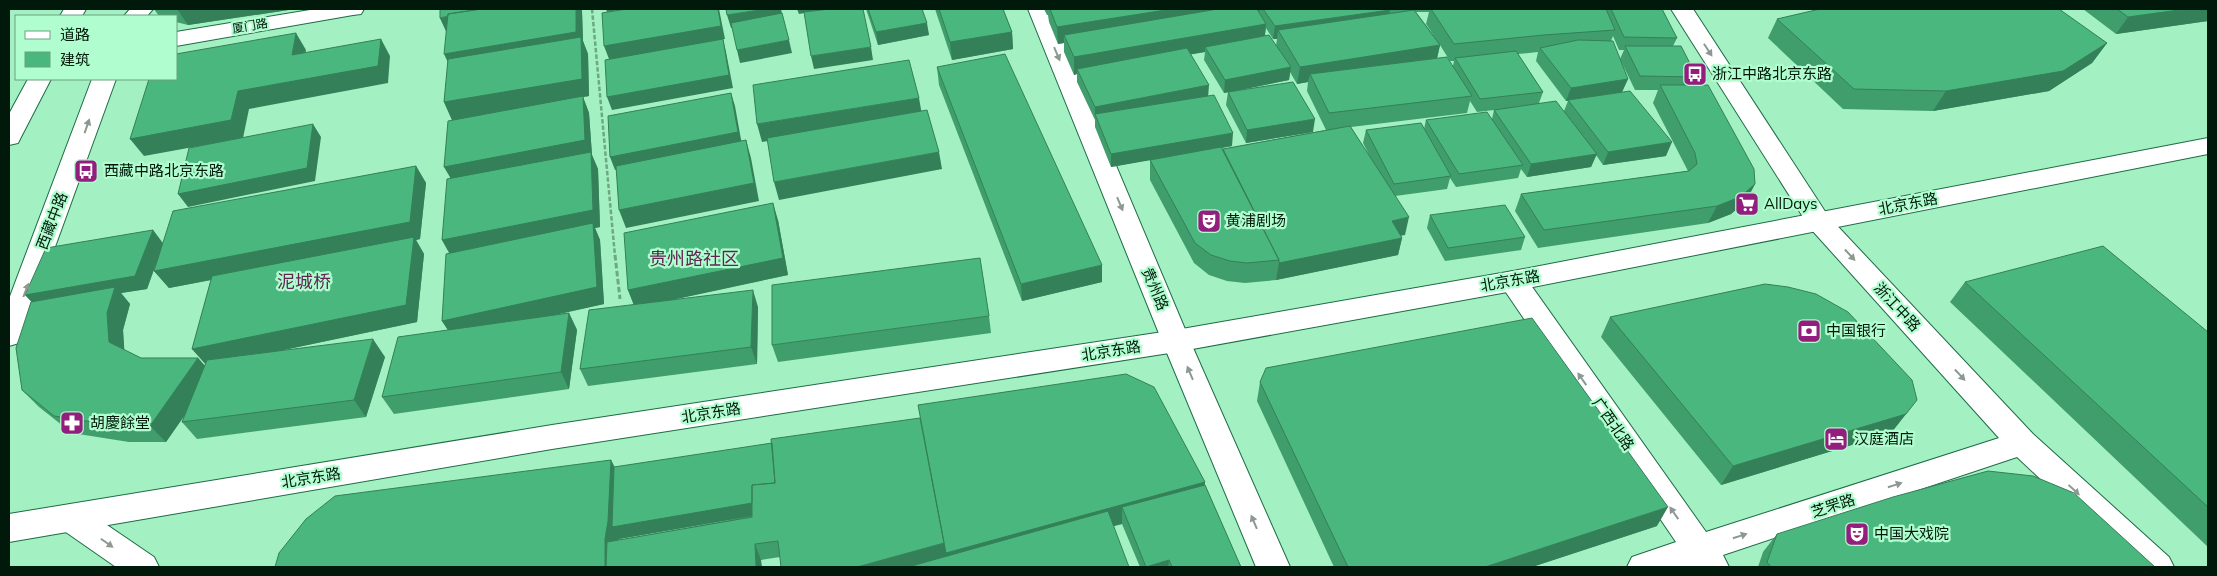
<svg xmlns="http://www.w3.org/2000/svg" width="2217" height="576" viewBox="0 0 2217 576" font-family="Mulish,'Noto Sans SC',sans-serif">
  <style>
    .lines { fill: none; stroke-linecap: round; stroke-linejoin: round }
    .minor-casing { stroke: #1d6c45; stroke-width: 2 }
    .major-casing { stroke: #1d6c45; stroke-width: 2 }
    .path-far1 { stroke: #6da885; stroke-width: 2.5; stroke-dasharray: 4.5 2; stroke-linecap: butt }
    .path { stroke: #6da885; stroke-width: 3; stroke-dasharray: 5.5 2.5; stroke-linecap: butt }
    .minor { fill: #fff; fill-rule: evenodd }
    .major { fill: #fff; fill-rule: evenodd }
    .wall { fill: #409d6c; fill-rule: evenodd }
    .shaded-wall { fill: #348058 }
    .building { fill: #4ab77e; stroke: #348058 }
    .oneway { fill: #8c9891 }
    .labels { text-anchor: middle; stroke-width: 4.5; stroke-linejoin: round; paint-order: stroke }
    .far-street-label { font-size: 12px; fill: #00190a; stroke: #b0fdcf }
    .poi-label { font-size: 15px; fill: #00190a; stroke: #b0fdcf; text-anchor: start }
    .street-label { font-size: 15px; fill: #00190a; stroke: #b0fdcf }
    .quarter-label { font-size: 18px; fill: #5e2651; stroke: #b0fdcf }
  </style>
  <rect width="100%" height="100%" fill="#a3f0c2"/>
  <g class="lines">
    <!-- minor casing -->
    <g class="minor-casing">
      <path id="minor" d="M316,9H364L361,14L353,15L176,46V32Z
        M1028,9H1050L1190,341L1290,567H1256L1162,341Z
        M1671,9H1693L1828,216L2033,434L2169,557L2174,567H2134L2017,457L1723,555L1729,567H1627L1632,557L1676,542L1503,288L1499,281L1503,274L1513,271L1523,274L1706,532L1999,438L1810,228Z
        M71,504L82,508L154,557L159,567H116L60,528L55,518L60,508Z"/>
    </g>
    <!-- major casing -->
    <g class="major-casing">
      <path id="major" d="M64,9H86L82,16H60Z
        M130,9H153L147,16H124Z
        M28,79H51L21,137L18,143L9,145V114Z
        M92,79H116L23,335L19,343L9,346V299Z
        M2208,138V154L1513,291L1176,352L552,449L9,542V514L552,425L1176,330L1513,271Z"/>
    </g>
    <!-- path-far1 -->
    <path class="path-far1" d="M592,9L615,256"/>
    <!-- path -->
    <path class="path" d="M615,255L620,299"/>
    <!-- minor -->
    <use href="#minor" class="minor"/>
    <!-- major -->
    <use href="#major" class="major"/>
  </g>
  <!-- wall -->
  <path class="wall" d="M154,9H295L188,25L176,22V16H159Z
    M866,9H922L929,35L878,45Z
    M935,9H1003L1012,32L1013,49L952,60Z
    M1044,9H1662L1677,38L1673,46L1697,77L1693,85L1755,184L1746,201L1731,214L1708,223L1538,248L1515,211L1521,194L1688,171L1653,103L1658,90H1635L1620,59L1624,50H1619L1613,36L1611,41L1628,79L1622,92L1666,156L1603,165L1596,155L1591,167L1527,177L1521,169L1518,178L1456,187L1450,178L1447,189L1395,196L1405,235H1401L1402,238L1398,255L1276,280L1245,283L1227,281L1209,275L1194,263L1150,180V160L1170,156L1111,167L1095,127V120L1077,82V74L1074,75L1064,52V43L1058,44L1049,22L1048,15H1047ZM1416,12H1429L1426,24L1435,37ZM1266,28L1273,39H1277L1276,46L1265,36ZM1440,45L1450,61H1454L1453,66L1437,59ZM1205,52L1204,60L1224,93L1228,92L1226,105L1246,143L1313,132L1236,91L1289,80L1290,72L1297,84L1308,82L1307,91L1326,130L1223,149L1222,148L1232,146L1208,96L1190,54ZM1538,52L1536,61L1566,101H1568L1564,111L1539,103L1543,92L1518,54ZM1470,101L1477,112L1494,110L1492,119L1426,120L1424,129L1366,130L1363,143L1371,159L1351,127L1467,113Z
    M2083,9H2208V21L2116,34Z
    M582,11L583,41L588,54L589,96L583,97L589,113L592,155L598,169L600,227L595,228L600,240L604,304L553,315L569,313L577,330L569,389L394,414L382,397L448,330L442,321L449,253L442,240L450,178L452,120L444,102L448,62L446,30V31L440,18Z
    M1777,19L2107,43L2092,63L2049,91L1933,111L1843,109L1768,38Z
    M937,67L1102,282L1022,301L939,85Z
    M416,166L426,183L420,239L416,240L424,254L417,322L274,352L385,357L366,417L197,439L182,422L184,416L166,442H129L72,433L39,407L22,390L32,302L153,230L163,243ZM160,253L154,271L169,288L211,280L192,349L206,364L205,366L198,358H141L124,350L123,330L130,304L121,293L147,289Z
    M1430,215L1525,237L1521,250L1445,261L1427,228Z
    M778,220L788,275L670,300L758,307L757,364L588,386L580,369L634,305L628,290Z
    M1965,282L2208,332V547L1950,302Z
    M989,316L991,333L778,362L772,345Z
    M1610,317L1906,414L1891,433L1721,485L1601,337Z
    M1260,382L1657,526L1532,567H1334L1257,401Z
    M611,460L614,467L1205,482V485L1241,567H1140L1122,524L780,557L761,560L275,567ZM752,516L619,540V539Z
    M1777,534L2155,567H1758L1763,552Z"/>
  <!-- shaded-wall -->
  <path class="shaded-wall" d="M177,9H295L188,25Z
    M492,9H572L446,31L440,18Z
    M576,9H582V11L583,41L588,54L589,96L583,97L589,113L592,155L598,169L600,227L595,228L600,240L604,304L453,338L442,321L452,257L442,240L454,184L444,167L452,120L444,102L452,71L444,54Z
    M606,9H626L607,12Z
    M718,9H719L725,39H723L726,52L733,88L612,110L607,97L609,59L604,46Z
    M766,9H781L783,19L731,28L727,15Z
    M797,9H827L799,14Z
    M1172,9H1260L1259,12L1067,42L1064,35V43L1058,44L1057,27Z
    M2186,9H2208V21L2116,34L2128,17Z
    M1390,10L1387,23L1278,30L1277,39H1273L1275,26Z
    M927,23L929,35L878,45L876,32Z
    M1266,24L1264,41L1205,47V52L1079,74L1077,69V74L1074,75V57Z
    M1012,32L1013,49L952,60L950,42Z
    M296,33L306,50L302,72L292,55Z
    M381,39L390,56L388,83L249,109L243,138L144,156L130,139L238,91Z
    M789,40L792,53L740,63L737,50Z
    M2107,43L2092,63L2049,91L1933,111L1946,91Z
    M1440,45L1436,62L1310,74L1308,82L1297,84L1300,67Z
    M871,47L873,60L814,69L811,56Z
    M1291,67L1289,80L1224,93L1225,80Z
    M1628,79L1622,92L1568,100V101H1566L1571,88Z
    M1209,85L1208,98L1095,115V107Z
    M731,93L735,106L742,145L615,170L610,157Z
    M919,98L922,115L762,142L757,124Z
    M1315,119L1313,132L1246,143L1247,130Z
    M313,124L321,137L315,181L188,207L178,194Z
    M1233,133L1232,146L1111,167V154Z
    M746,140L751,158L759,201L626,228L619,210Z
    M1672,142L1666,156L1603,165L1608,152Z
    M939,152L942,169L779,200L774,182Z
    M1597,154L1591,167L1527,177L1531,164Z
    M416,166L426,183L420,239L416,240L424,254L417,322L207,366L192,349L413,241L169,288L154,271Z
    M1755,184L1746,201L1731,214L1708,223L1717,206Z
    M773,203L778,220L788,275L635,308L628,290Z
    M1409,217L1405,235L1388,238L1392,221Z
    M153,230L163,244L147,289L121,293L130,304L123,330L125,359L37,308L25,295Z
    M1402,238L1398,255L1276,280L1279,263Z
    M1102,265V282L1022,301L1021,284Z
    M753,290L758,307L757,364L751,347Z
    M569,313L577,330L569,389L561,372Z
    M373,339L385,357L366,417L354,400Z
    M198,358L213,375L166,442L150,426Z
    M1906,414L1891,433L1721,485L1733,466Z
    M611,460L621,479L753,503L758,515L619,539L616,558V567H605V539Z
    M1205,482L1203,501L1122,507V524L964,567H857L944,543Z
    M1668,507L1657,526L1532,567H1485Z
    M755,544L761,560L762,567H756Z
    M1169,560L1168,567H1146Z"/>
  <!-- building -->
  <path class="building" d="M440,9H481L448,14V16L440,18Z
    M481,9H576V32L444,54L448,14Z
    M627,9H718L721,26L604,46L602,13Z
    M726,9H766L727,15Z
    M830,9H863L871,47L811,56L804,12Z
    M868,9H922L927,23L876,32Z
    M939,9H1003L1012,32L950,42Z
    M1050,9H1172L1057,27Z
    M1218,9H1257L1266,24L1074,57L1064,35Z
    M1263,9H1389L1390,10L1275,26Z
    M1431,9H1606L1615,30L1544,35L1454,44Z
    M1611,9H1662L1677,38L1624,37Z
    M1820,9H2059L2107,43L2063,71L1946,91L1854,89L1777,19Z
    M2117,9H2186L2128,17Z
    M1414,10L1440,45L1300,67L1278,30Z
    M782,13L789,40L737,50L731,23Z
    M296,33L292,55L381,39L378,66L238,91L231,120L130,139L149,79H176V54Z
    M1269,35L1291,67L1225,80L1205,47Z
    M581,37L582,79L444,102L448,59Z
    M723,39L729,75L607,97L605,60Z
    M1578,40L1613,41L1628,79L1571,88L1540,48Z
    M1625,46H1681L1697,77L1640,76Z
    M1187,48L1209,85L1095,107L1077,69Z
    M1516,51L1543,92L1480,99L1455,58Z
    M1005,54L1102,265L1021,284L937,67Z
    M1447,57L1472,96L1329,113L1310,74Z
    M909,60L919,98L757,124L753,85Z
    M1293,82L1315,119L1247,130L1228,92Z
    M1660,85H1708L1754,169L1755,184L1740,197L1717,206L1544,230L1521,194L1689,171L1697,164L1695,153Z
    M1630,91L1672,142L1608,152L1568,100Z
    M731,93L738,132L610,157L608,116Z
    M1214,95L1233,133L1111,154L1095,114Z
    M583,96L585,140L444,167L448,121Z
    M1556,101L1597,154L1531,164L1494,110Z
    M927,110L939,152L774,182L767,138Z
    M1487,112L1523,165L1459,174L1426,120Z
    M1421,123L1451,176L1394,184L1366,130Z
    M313,124L307,168L178,194L189,148Z
    M1350,126L1409,217L1392,221L1402,238L1279,263V260L1223,149Z
    M746,140L754,183L619,210L616,166Z
    M1221,147L1279,260L1247,263L1230,261L1211,255L1195,243L1150,160Z
    M591,152L593,210L442,240L447,179Z
    M416,166L410,222L154,271L173,211Z
    M773,203L783,258L628,290L624,233Z
    M1505,205L1525,237L1448,248L1430,215Z
    M593,223L597,287L442,321L446,254Z
    M153,230L135,276L25,295L46,248Z
    M414,237L406,305L192,349L212,276Z
    M2103,246L2208,332V507L1965,282Z
    M980,258L989,316L772,345V285Z
    M1765,284L1788,287L1816,294L1848,312L1912,380L1917,400L1906,414L1733,466L1610,317Z
    M115,287L107,313L109,342L141,358H198L150,426L112,425L54,416L22,390L16,348L31,302Z
    M753,290L751,347L580,369L589,310Z
    M569,313L561,372L382,397L398,337Z
    M1532,318L1668,507L1485,567H1348L1260,382L1266,368Z
    M373,339L354,400L182,422L207,360Z
    M1126,374L1154,387L1205,482L946,553L918,405Z
    M920,418L944,543L857,567H781L778,541L755,544L756,567H606L607,542L752,517V485L775,483L771,439Z
    M772,443L775,483L752,485V503L612,527L614,467Z
    M611,460L608,521L605,539V567H275L279,553L306,519L335,496Z
    M1988,471L2033,476L2074,493L2155,567H1771L1767,562L1777,534L1893,497Z
    M1205,485L1241,567H1172L1169,560L1146,567L1122,507Z
    M1108,511L1129,567H908Z"/>
  <!-- one-way arrows -->
  <defs><path id="oneway-solid" d="M-6-.8H1V-3.2L6.5 0L1 3.2V.8H-6Z" transform="scale(1.25)"/></defs>
  <g class="oneway">
    <use href="#oneway-solid" transform="translate(1708 50) rotate(57)"/>
    <use href="#oneway-solid" transform="translate(1057 54) rotate(67)"/>
    <use href="#oneway-solid" transform="translate(87 126) rotate(-71)"/>
    <use href="#oneway-solid" transform="translate(1120 204) rotate(67)"/>
    <use href="#oneway-solid" transform="translate(1850 255) rotate(47)"/>
    <use href="#oneway-solid" transform="translate(26 290) rotate(-69)"/>
    <use href="#oneway-solid" transform="translate(1190 373) rotate(-113)"/>
    <use href="#oneway-solid" transform="translate(1960 375) rotate(47)"/>
    <use href="#oneway-solid" transform="translate(1582 379) rotate(-125)"/>
    <use href="#oneway-solid" transform="translate(1895 485) rotate(-18)"/>
    <use href="#oneway-solid" transform="translate(2074 490) rotate(43)"/>
    <use href="#oneway-solid" transform="translate(1674 513) rotate(-125)"/>
    <use href="#oneway-solid" transform="translate(1254 522) rotate(-113)"/>
    <use href="#oneway-solid" transform="translate(1740 536) rotate(-18)"/>
    <use href="#oneway-solid" transform="translate(107 543) rotate(35)"/>
  </g>
  <!-- icons -->
  <defs>
    <g id="bus-square" transform="scale(1.25)"><rect x="-9" y="-9" width="18" height="18" rx="4" fill="#931e7d" stroke="#b0fdcf"/><path d="M-5-6H5V4H4V6H2V4H-2V6H-4V4H-5ZM-3.5-4V0h7V-4ZM-3.5 1.2v1.5H-2V1.2ZM2 1.2v1.5H3.5V1.2Z" fill="#fff"/></g>
    <g id="supermarket-square" transform="scale(1.25)"><rect x="-9" y="-9" width="18" height="18" rx="4" fill="#931e7d" stroke="#b0fdcf"/><path d="M-6-5.5h2.5l.6 2H6L4.5 2H-2.5L-4.4-4H-6ZM-1.5 3.2a1.3 1.3 0 1 0 .1 0ZM3 3.2a1.3 1.3 0 1 0 .1 0Z" fill="#fff"/></g>
    <g id="theatre-square" transform="scale(1.25)"><rect x="-9" y="-9" width="18" height="18" rx="4" fill="#931e7d" stroke="#b0fdcf"/><path d="M-5-5.5Q0-4 5-5.5V0Q5 5 0 6Q-5 5-5 0ZM-3.3-2.5H-1v1.5H-3.3ZM1-2.5H3.3v1.5H1ZM-2.8 1Q0 5.5 2.8 1Z" fill="#fff"/></g>
    <g id="bank-square" transform="scale(1.25)"><rect x="-9" y="-9" width="18" height="18" rx="4" fill="#931e7d" stroke="#b0fdcf"/><path d="M-6-4H6V4H-6ZM0-2.3a2.3 2.3 0 1 0 0 4.6a2.3 2.3 0 1 0 0-4.6Z" fill="#fff"/></g>
    <g id="pharmacy-square" transform="scale(1.25)"><rect x="-9" y="-9" width="18" height="18" rx="4" fill="#931e7d" stroke="#b0fdcf"/><path d="M-2-6h4v4h4v4h-4v4h-4v-4h-4v-4h4Z" fill="#fff"/></g>
    <g id="hotel-square" transform="scale(1.25)"><rect x="-9" y="-9" width="18" height="18" rx="4" fill="#931e7d" stroke="#b0fdcf"/><path d="M-6-4.5h1.5V1H6V5H4.5V3h-9V5H-6ZM-4 0a1.8 1.8 0 1 1 3.6 0ZM.5 0V-2.5h3Q6-2.5 6 0Z" fill="#fff"/></g>
  </defs>
  <g fill-rule="evenodd">
    <use href="#bus-square" x="1695" y="74"/>
    <use href="#bus-square" x="86" y="171"/>
    <use href="#supermarket-square" x="1747" y="204"/>
    <use href="#theatre-square" x="1209" y="221"/>
    <use href="#bank-square" x="1809" y="331"/>
    <use href="#pharmacy-square" x="72" y="423"/>
    <use href="#hotel-square" x="1836" y="439"/>
    <use href="#theatre-square" x="1857" y="534"/>
  </g>
  <g class="labels">
    <!-- far-street labels -->
    <g class="far-street-label">
      <text transform="translate(250 26) rotate(-10)" y="4">厦门路</text>
    </g>
    <!-- poi labels -->
    <g class="poi-label">
      <text x="1712" y="79">浙江中路北京东路</text>
      <text x="104" y="176">西藏中路北京东路</text>
      <text x="1764" y="209">AllDays</text>
      <text x="1226" y="226">黄浦剧场</text>
      <text x="1826" y="336">中国银行</text>
      <text x="90" y="428">胡慶餘堂</text>
      <text x="1854" y="444">汉庭酒店</text>
      <text x="1874" y="539">中国大戏院</text>
    </g>
    <!-- street labels -->
    <g class="street-label">
      <text transform="translate(1908 204) rotate(-11)" y="5">北京东路</text>
      <text transform="translate(52 221) rotate(-69)" y="5">西藏中路</text>
      <text transform="translate(1510 281) rotate(-10)" y="5">北京东路</text>
      <text transform="translate(1155 289) rotate(67)" y="5">贵州路</text>
      <text transform="translate(1897 307) rotate(47)" y="5">浙江中路</text>
      <text transform="translate(1111 351) rotate(-9)" y="5">北京东路</text>
      <text transform="translate(711 413) rotate(-9)" y="5">北京东路</text>
      <text transform="translate(1613 424) rotate(55)" y="5">广西北路</text>
      <text transform="translate(311 478) rotate(-9)" y="5">北京东路</text>
      <text transform="translate(1833 506) rotate(-18)" y="5">芝罘路</text>
    </g>
    <!-- quarter labels -->
    <g class="quarter-label">
      <text x="694" y="265">贵州路社区</text>
      <text x="304" y="288">泥城桥</text>
    </g>
  </g>
  <!-- border -->
  <rect width="2217" height="576" fill="none" stroke="#00190a" stroke-width="20"/>
  <!-- legend -->
  <rect x="15" y="15" width="162" height="65" fill="#b0fdcf" stroke="#6aa280"/>
  <rect x="25" y="31" width="25" height="8" fill="#ffffff" stroke="#6aa280"/>
  <text x="60" y="40" font-size="15" fill="#00190a">道路</text>
  <rect x="25" y="52" width="25" height="15" fill="#4ab77e" stroke="#6aa280"/>
  <text x="60" y="65" font-size="15" fill="#00190a">建筑</text>
</svg>
